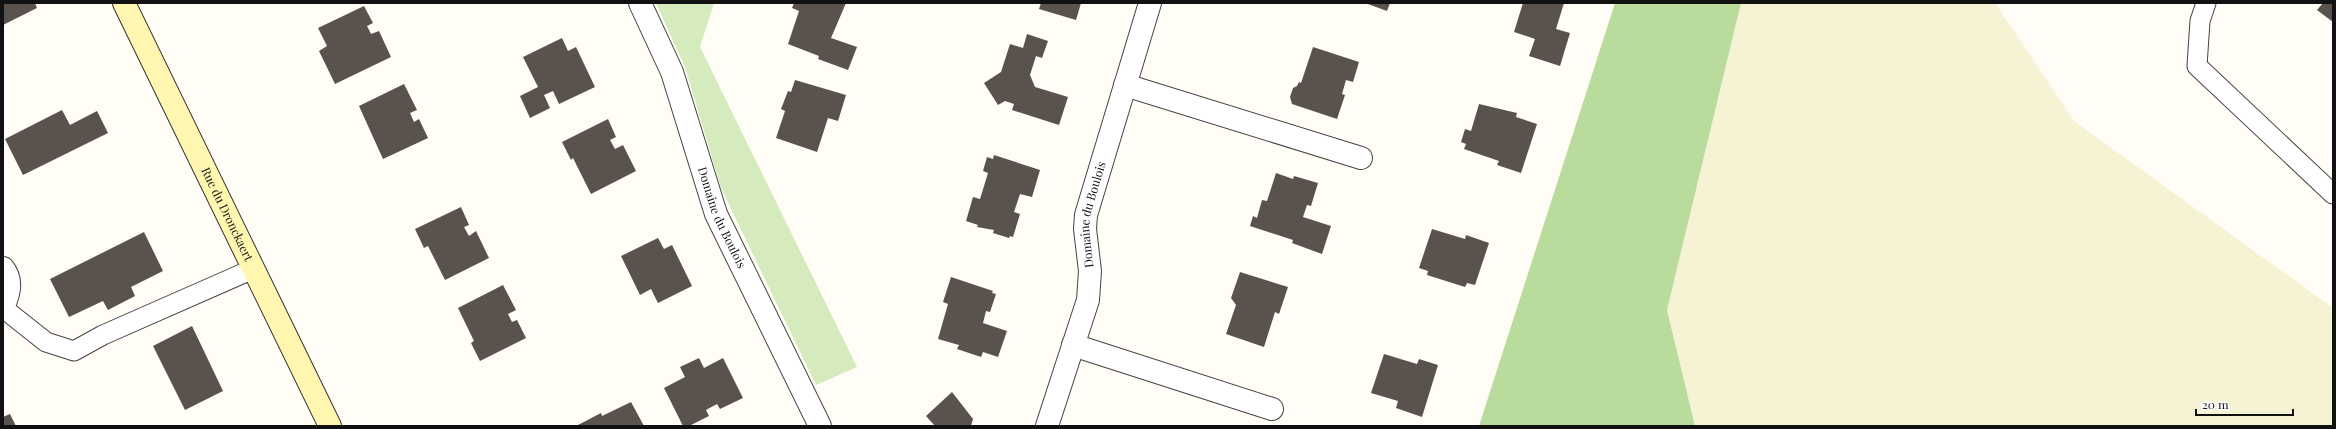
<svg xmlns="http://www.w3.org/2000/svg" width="2336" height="429" viewBox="0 0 2336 429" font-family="'Playfair Display',serif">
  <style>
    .farmland { fill: #f6f3d4 }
    .green { fill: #d5ebbd }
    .forest { fill: #b9dc9c }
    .building { fill: #5a524d }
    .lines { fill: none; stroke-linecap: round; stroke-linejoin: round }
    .service-casing { stroke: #444; stroke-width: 21 }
    .minor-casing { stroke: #444; stroke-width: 24 }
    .secondary-casing { stroke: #333; stroke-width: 24 }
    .service { stroke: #fff; stroke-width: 19 }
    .minor { stroke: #fff; stroke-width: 22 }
    .secondary { stroke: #fff6b0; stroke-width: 22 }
    .labels { text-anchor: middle; stroke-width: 4; stroke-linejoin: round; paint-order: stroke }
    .street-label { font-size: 12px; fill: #111; stroke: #fff }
  </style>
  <rect width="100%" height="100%" fill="#fffdf5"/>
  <!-- farmland -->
  <path class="farmland" d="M1741,3H1995L2074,121L2333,308V426H1695L1667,310Z"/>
  <!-- green -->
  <path class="green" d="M656,3H714L700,47L857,367L816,385L721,188L685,67Z"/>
  <!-- forest -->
  <path class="forest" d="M1615,3H1741L1667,310L1695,426H1479Z"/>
  <!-- building -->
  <path class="building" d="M3,3H35L37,8L3,25Z
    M794,3H846L831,38L857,47L848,70L818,59L819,56L788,44L799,11L792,8Z
    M1041,3H1081L1076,20L1039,9Z
    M1365,3H1390L1387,11Z
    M1523,3H1564L1556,29L1570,33L1560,66L1529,56L1535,39L1514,32Z
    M2323,3H2333V22L2317,10Z
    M364,6L373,23L367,26L371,34L379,31L391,57L335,84L319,51L327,46L318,28Z
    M1027,34L1048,41L1042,58L1036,56L1030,75L1035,87L1068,97L1059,125L1012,110L1014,104L1005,101L998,105L984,83L1001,72L1010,44L1023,48Z
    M562,38L568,51L576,47L595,87L559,104L553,91L544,95L550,108L530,118L520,96L538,87L523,57Z
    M1313,47L1359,62L1353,82L1346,80L1342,94L1345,95L1337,119L1292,104L1290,97L1293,88L1297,86L1299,82L1301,83Z
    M795,80L846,95L838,121L828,118L817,152L776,138L785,111L781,109L788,91L791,92Z
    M404,84L417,110L410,113L414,122L419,119L428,138L383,159L359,106Z
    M1479,104L1517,113L1516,117L1537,124L1521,173L1497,165L1499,161L1464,149L1466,144L1461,142L1465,129L1471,131Z
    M62,110L70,125L97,111L108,133L23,175L5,139Z
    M608,119L616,137L610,140L615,149L623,145L636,171L591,194L573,158L571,160L562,142Z
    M994,155L1040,170L1032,197L1020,194L1014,212L1020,214L1013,237L1010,236L1009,238L993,233L994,230L977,227L978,225L966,221L973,197L980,199L988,173L983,171L987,157L993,159Z
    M1276,173L1293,179L1294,176L1318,183L1311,206L1307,205L1303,217L1331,226L1322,254L1292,243L1293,240L1250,226L1253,216L1257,218L1262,200L1267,201Z
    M461,207L469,225L464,227L469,236L476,231L489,258L445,280L428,246L424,248L415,229Z
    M1432,229L1465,239L1466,235L1489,243L1475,285L1467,283L1465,287L1427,275L1428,271L1419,268Z
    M144,232L163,271L131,287L135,296L108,310L103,301L69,317L50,279Z
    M658,238L664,249L672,245L692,286L658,303L651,289L640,295L621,256Z
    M1240,272L1288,287L1279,314L1275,312L1264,347L1226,334L1236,305L1231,298Z
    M951,277L993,291L992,293L996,294L990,312L986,311L983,323L1007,331L998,357L983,352L981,357L957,349L959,345L938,339L948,304L943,302Z
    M503,285L516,310L508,314L512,322L517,320L526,338L480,361L471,343L474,341L458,308Z
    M192,326L223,391L185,410L153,346Z
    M1384,354L1417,364L1419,359L1438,365L1422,417L1396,408L1398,401L1371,393Z
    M699,358L704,368L723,358L743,398L720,409L717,404L706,410L709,416L689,426H683L664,388L685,377L680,367Z
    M952,392L973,419L971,426H935L926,416Z
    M631,402L644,426H576L601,413L602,416Z
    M10,414L16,426H3V417Z"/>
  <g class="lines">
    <!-- service casing -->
    <g class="service-casing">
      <path id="service" d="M2206,3L2200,21L2197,66L2333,194
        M3,308L46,342L74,351L103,335L253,269"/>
    </g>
    <!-- minor casing -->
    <g class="minor-casing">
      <g id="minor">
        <path id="s1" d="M640,3L672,72L716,214L820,426"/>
        <path d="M1125,85L1361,158"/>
        <path d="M3,268C13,280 9,295 3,307"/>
        <path d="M1073,345L1272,409"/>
        <path id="s2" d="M1047,426L1088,300L1090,271L1085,229L1086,215L1150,3"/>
      </g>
    </g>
    <!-- secondary casing -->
    <g class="secondary-casing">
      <g id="secondary">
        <path id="s3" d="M124,3L330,426"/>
      </g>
    </g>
    <!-- service -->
    <use href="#service" class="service"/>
    <!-- minor -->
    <use href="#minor" class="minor"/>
    <!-- secondary -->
    <use href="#secondary" class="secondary"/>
  </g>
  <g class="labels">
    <!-- street labels -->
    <g class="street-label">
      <text dy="4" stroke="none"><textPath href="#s3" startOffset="235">Rue du Dronckaert</textPath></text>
      <text dy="4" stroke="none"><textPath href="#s2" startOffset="219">Domaine du Boulois</textPath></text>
      <text dy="4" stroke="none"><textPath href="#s1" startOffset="230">Domaine du Boulois</textPath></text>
    </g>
  </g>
  <!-- border -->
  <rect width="2336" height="429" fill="none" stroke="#111111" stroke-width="8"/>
  <!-- scale -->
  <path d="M2196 409v6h97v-6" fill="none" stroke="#111111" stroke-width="2"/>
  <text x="2202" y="409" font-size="12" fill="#111111" stroke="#ffffff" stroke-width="3" paint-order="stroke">20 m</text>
</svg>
